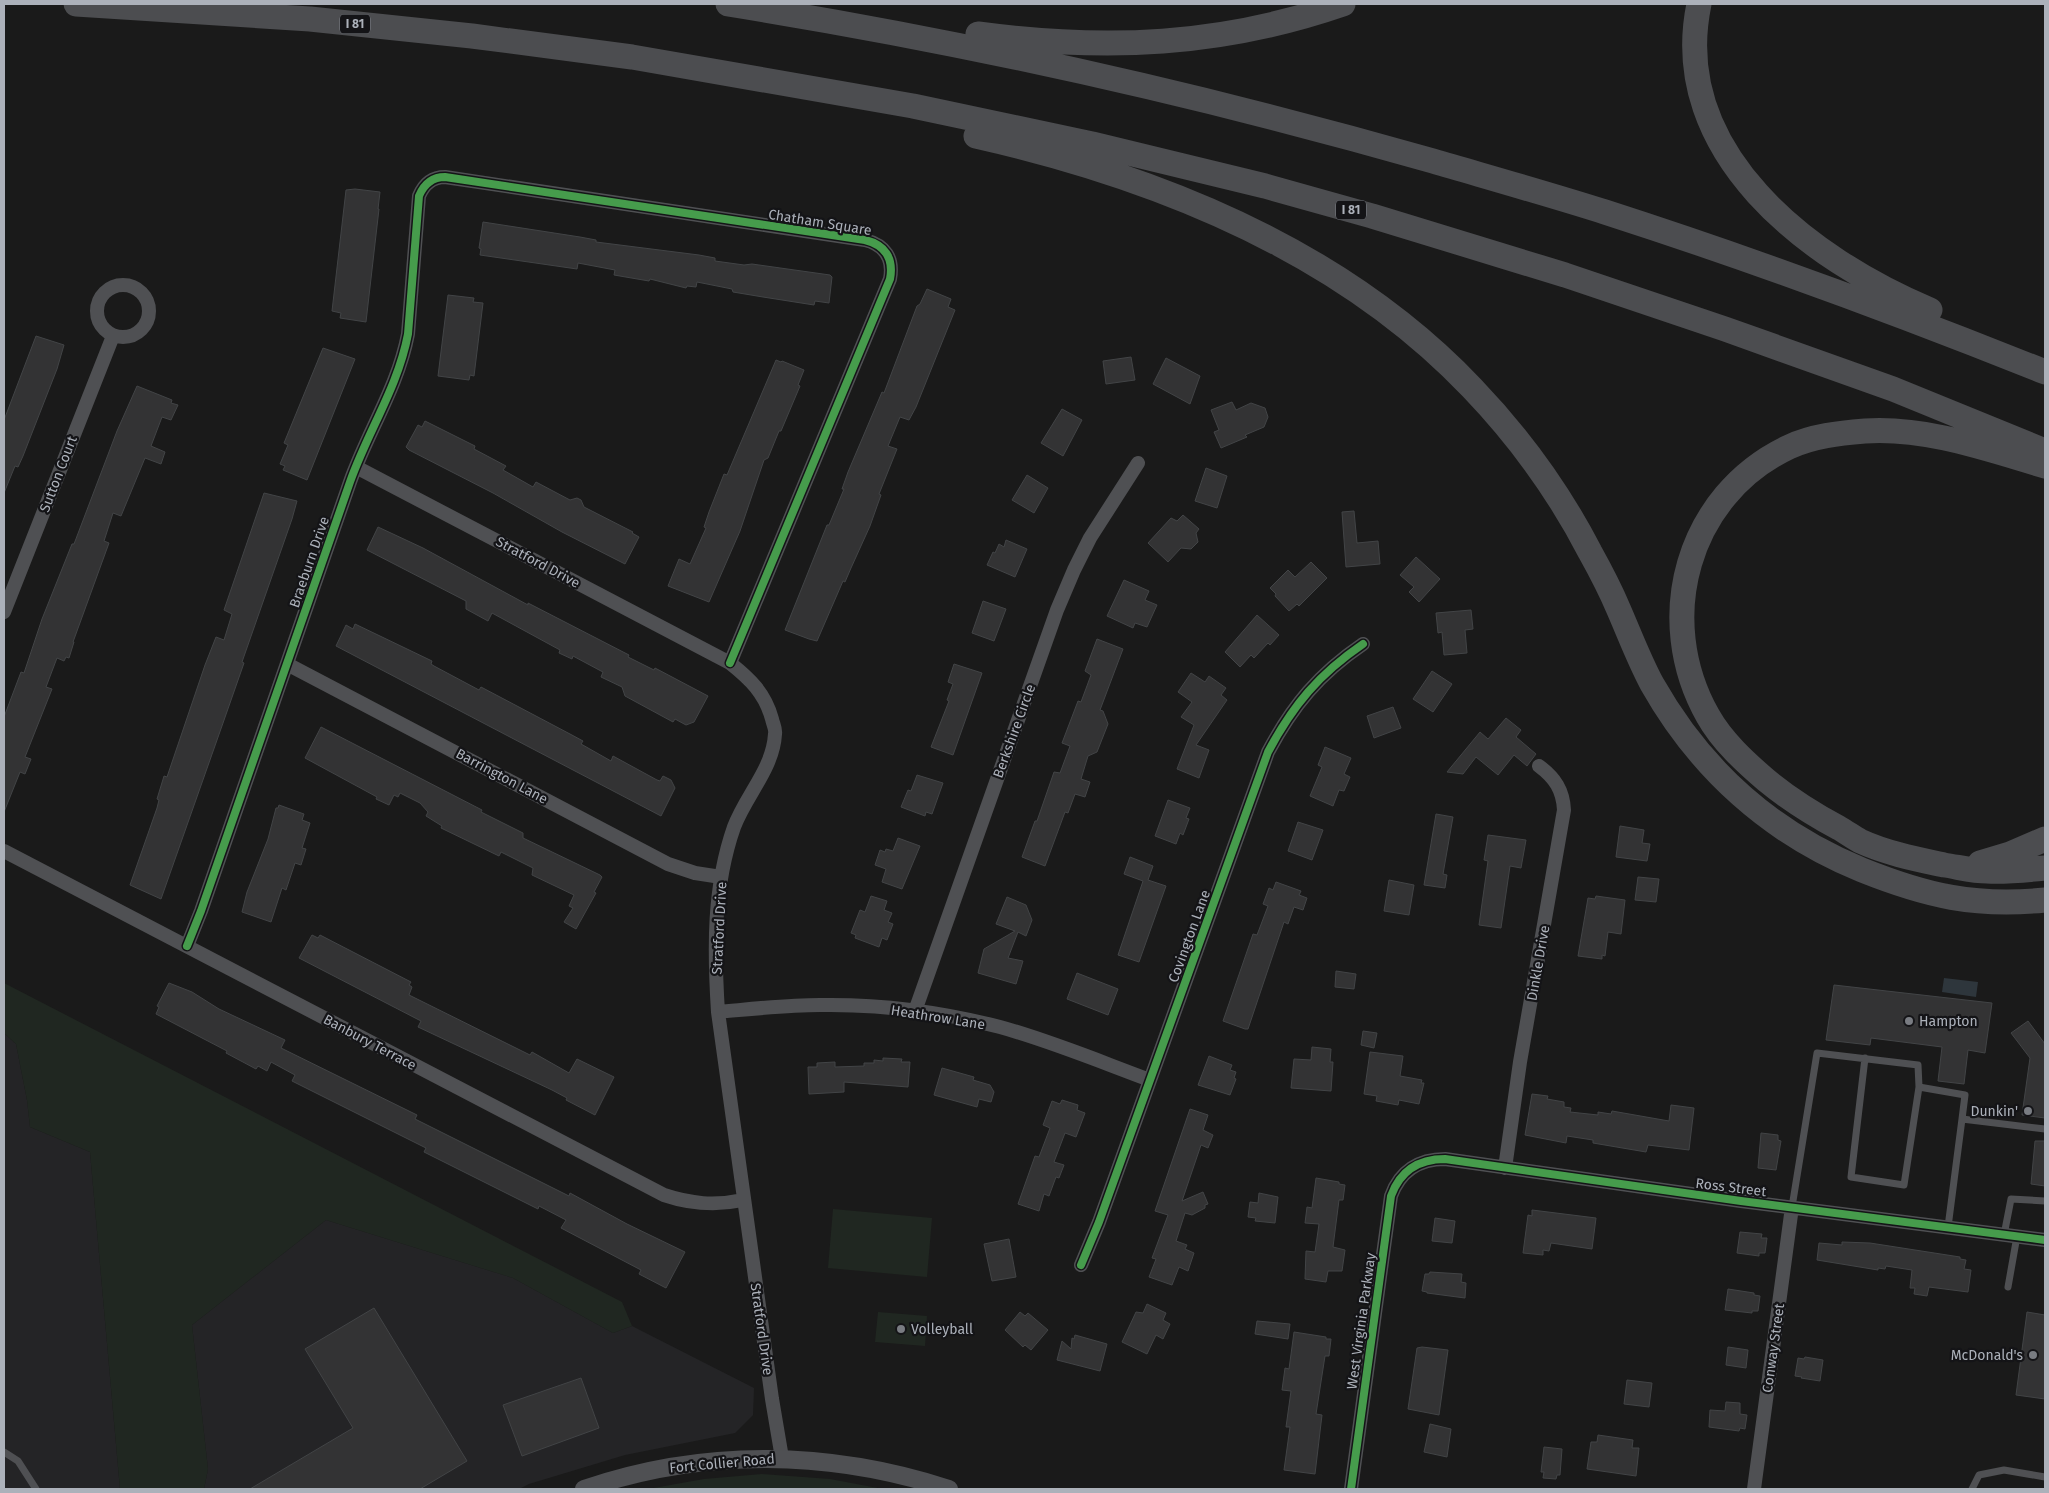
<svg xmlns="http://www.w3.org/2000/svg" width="2049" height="1493" viewBox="0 0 2049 1493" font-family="'Fira Sans',sans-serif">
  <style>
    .built { fill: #242426 }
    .green { fill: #202721 }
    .water { fill: #2e363c }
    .building { fill: #333334; stroke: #424446 }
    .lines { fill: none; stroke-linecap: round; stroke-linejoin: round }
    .service { stroke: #4f5053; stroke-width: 7 }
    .minor { stroke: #4f5053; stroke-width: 14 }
    .tertiary { stroke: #4f5053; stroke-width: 18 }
    .motorway { stroke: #4c4d50; stroke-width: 25 }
    .cycleway-casing { stroke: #141417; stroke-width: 11 }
    .cycleway { stroke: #469c4c; stroke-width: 8 }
    .poi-dot { fill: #797c82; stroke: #141417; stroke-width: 2 }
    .labels { text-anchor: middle; stroke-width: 4.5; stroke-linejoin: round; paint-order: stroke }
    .shield { fill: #141417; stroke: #7e8289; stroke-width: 1 }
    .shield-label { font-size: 12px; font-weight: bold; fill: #acb1ba }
    .street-label { font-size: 14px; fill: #acb1ba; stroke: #141417 }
    .poi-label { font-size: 14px; fill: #acb1ba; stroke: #141417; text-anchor: start }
  </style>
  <rect width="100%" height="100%" fill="#1a1a1a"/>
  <!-- built -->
  <path class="built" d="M4,1033L16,1044L27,1100L30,1127L90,1152L120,1489H4Z
    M326,1220L513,1278L613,1333L632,1326L754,1388L753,1415L735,1433L625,1455L529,1484L519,1489H204L208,1469L192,1325Z"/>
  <!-- green -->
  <path class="green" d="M4,983L622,1302L632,1326L613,1333L513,1278L326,1220L192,1325L208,1469L204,1489H120L90,1152L30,1127L27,1100L16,1044L4,1033Z
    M833,1209L932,1218L927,1277L828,1268Z
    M878,1312L927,1316L925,1346L875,1342Z
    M762,1474L830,1479L883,1489H648L704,1479Z"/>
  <!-- water -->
  <path class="water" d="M1944,978L1978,982L1976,997L1942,992Z"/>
  <!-- building -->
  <path class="building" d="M355,189L380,192L378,209H379L366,322L340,318L341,313L332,311L346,190Z
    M483,222L580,237L596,240V242L699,255L715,258V261L744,265L752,264L830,275L832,277L829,303L815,301L814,305L763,297L733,292L732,289L697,282L696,287L687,286L686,288L650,279L649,281L614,275L615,270L578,263L577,269L480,255L481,249L479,248Z
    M927,289L951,299L948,307L955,310L916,407L909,420L900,417L888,446L897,449L879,494L881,495L870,526L851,568L845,582L843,581L817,641L809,639L785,630L827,525H829L844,489H842L848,472L882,392L884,393L917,306L920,304Z
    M448,295L474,298L473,302L483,303L474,376L470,375L469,380L438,376Z
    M36,336L64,345L57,369L23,456L18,467L15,466L4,493V420Z
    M323,348L355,359L307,480L283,470L285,466L280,464L288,445L284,443Z
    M1131,357L1135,380L1106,384L1103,361Z
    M1166,358L1200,376L1190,404L1153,384Z
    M776,360L781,362L782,361L804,370L798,385L800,386L781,431H779L768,458L764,460L740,531L709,602L668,586L679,559L690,564L706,528L704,527L709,512L724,474L727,475Z
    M137,386L172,400L171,403L178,405L171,420L162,417L151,446L165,452L161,464L145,458L121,516L113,513L104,541L109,543L73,642H74L69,658L66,657L64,661L57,658L46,687L52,689L25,757L31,759L25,774L20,772L4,812V717L21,672L24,673L42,619L72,544H74L117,431Z
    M1232,402L1236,410L1251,403L1265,408L1268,417L1264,427L1245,435L1247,437L1221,448L1214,432L1219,430L1211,410Z
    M1062,409L1082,420L1063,456L1041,443Z
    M425,421L475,446L474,449L506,466L503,470L533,487L536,482L570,500L577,498L581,500L584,507L633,532L632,533L639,537L625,564L562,532L493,493L409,450L406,447L418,425L422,427Z
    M1206,468L1227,476L1217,508L1195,501Z
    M1027,475L1048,488L1034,513L1012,500Z
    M264,493L297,501L292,519L242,662L244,663L223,723L161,899L130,885L157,808L159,800L157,799L164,776L167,777L205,665L216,637L224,640L232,614L224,610Z
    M1354,511L1357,543L1378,541L1380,564L1346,567L1342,512Z
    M1183,515L1199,529L1196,533L1198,542L1191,549L1181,548L1168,562L1148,543L1171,518L1177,521Z
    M378,527L423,548L528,605V603L629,655L628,657L654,670L655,668L708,696L694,722L686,725L675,719L673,722L625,696L622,687L601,677L603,672L601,671L573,656L572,659L559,653L560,650L492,613L488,621L466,609V601L367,550Z
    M1006,540L1027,549L1015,577L987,565L993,552L995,553L999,544L1004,547Z
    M1416,557L1440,579L1419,602L1409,592L1414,587L1400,575Z
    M1311,562L1327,578L1299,606L1297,604L1289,611L1275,596L1276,594L1270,588L1288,570L1295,577Z
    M1124,580L1149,591L1145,600L1157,605L1147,627L1135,623L1133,628L1107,616Z
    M983,601L1006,609L994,641L972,633Z
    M1471,610L1473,629L1465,630L1467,653L1444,655L1442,632L1438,633L1436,613Z
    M1257,615L1279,635L1270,645L1268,643L1254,658L1251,655L1240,667L1225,652Z
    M355,624L432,661L431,664L434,666L479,690L481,687L570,734L583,741L581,744L611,761L613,756L657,780L660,781L663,776L671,780L675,788L661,816L336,646L346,625L353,629Z
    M1097,639L1123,649L1100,710L1103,711L1108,724L1097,752L1088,756L1081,779L1090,782L1085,797L1075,794L1068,813L1065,812L1045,866L1022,857L1035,821H1037L1054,772L1060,773L1070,746L1062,743L1078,701L1081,702L1091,675L1085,671Z
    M954,664L982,673L953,755L931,747L949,701L947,700L953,684L948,682Z
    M1432,671L1452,684L1433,712L1413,699Z
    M1191,673L1205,682L1209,676L1226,688L1221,695L1227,700L1196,745L1209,750L1199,778L1177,769L1194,725L1181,717L1192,702L1178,692Z
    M1393,707L1401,728L1374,738L1367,716Z
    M1506,718L1521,730L1516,737L1536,754L1527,766L1514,755L1498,775L1476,757L1463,774L1447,772L1480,732L1488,739Z
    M321,727L482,810L481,812L523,833V838L600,875L602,877L594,892L596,893L576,929L564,922L573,908L569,906L574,895L532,875L533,868L501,852L499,856L441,828L442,826L426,816L428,812L420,803L400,793L398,797L394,795L389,805L376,799L377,797L305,758Z
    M1325,747L1351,758L1344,774L1350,777L1344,791L1339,790L1333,806L1310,796L1322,767L1318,765Z
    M917,775L943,783L932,814L926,812L925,816L901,807L908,790L911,791Z
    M1168,800L1190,808L1186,818L1189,819L1183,835L1180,833L1176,844L1155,836Z
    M279,805L304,814L302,820L310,823L302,848L306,849L301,865L295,863L286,890L282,888L271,922L242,912L247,892L268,839L276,808H278Z
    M1436,814L1453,817L1443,874L1447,875L1445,888L1424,885Z
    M1298,822L1323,830L1312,860L1288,851Z
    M1620,826L1644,830L1642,843L1650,844L1647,861L1616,857Z
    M1488,835L1526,840L1521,868L1510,866L1501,928L1479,925L1488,861L1484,860Z
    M898,838L920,846L902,889L882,882L886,869L875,865L880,850L885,852L886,849L893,851Z
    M1130,857L1153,866L1148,880L1166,886L1139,962L1118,955L1143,881L1124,874Z
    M1638,877L1659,879L1656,902L1635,900Z
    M1389,880L1414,885L1409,915L1384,911Z
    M1276,882L1301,891L1299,895L1307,898L1303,910L1294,907L1288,924L1284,922L1248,1029H1245L1223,1021L1253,934L1257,935L1268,906L1263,904L1269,888L1273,890Z
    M871,896L887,901L884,910L892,913L888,922L893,924L887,940L882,938L879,947L855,938L856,935L851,933L860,910L865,912Z
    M1596,896L1625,900L1621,934L1608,932L1605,956L1602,955V959L1578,956L1588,898L1595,899Z
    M1007,897L1026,905L1032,920L1026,936L1018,932L1008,958L1023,961L1016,984L978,973L984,949L1015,931L996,924Z
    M312,935L318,938L320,935L411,982L409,985L412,987L409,995L530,1055L532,1052L569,1073L577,1059L614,1077L595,1115L566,1100L567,1098L552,1090L418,1027L421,1021L299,958Z
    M1336,971L1356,974L1354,989L1335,987Z
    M1077,973L1118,989L1108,1015L1067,999Z
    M169,983L192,992L219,1009L285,1040L281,1048L417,1115L415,1119L569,1196L570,1193L627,1224L685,1252L666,1288L639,1274L641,1270L561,1228L566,1220L539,1206L538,1209L424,1152L426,1148L292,1081L295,1075L271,1062L267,1071L258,1066L256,1069L226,1053L227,1051L156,1014L159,1007L157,1006Z
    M1834,985L1992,1003L1985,1053L1968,1050L1964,1084L1938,1081L1942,1047L1871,1038L1870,1045L1826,1040Z
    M2028,1021L2045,1044V1118L2022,1115L2030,1058L2011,1033Z
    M1363,1031L1377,1033L1374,1048L1361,1045Z
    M1312,1047L1331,1049L1330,1062H1333L1331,1091L1291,1088L1294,1059L1311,1060Z
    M1370,1052L1403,1056L1400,1076L1422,1080L1421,1083H1424L1419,1104L1399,1100L1398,1105L1376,1101L1377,1096L1364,1094Z
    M1209,1056L1232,1065L1230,1070L1236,1072L1234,1078L1236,1079L1230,1095L1198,1085Z
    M883,1058L902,1059L901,1062H910L908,1087L844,1082V1092L809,1094L808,1067H817V1063L835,1062V1067L864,1066V1063H874V1060L883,1061Z
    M942,1068L974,1077L973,1080L990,1085L994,1092L991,1102L979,1099L977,1107L934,1095Z
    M1532,1094L1548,1096L1547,1099L1564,1102V1107L1571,1108L1570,1112L1598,1115V1112L1611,1114L1612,1111L1669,1121L1671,1105L1694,1108L1689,1150L1648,1145L1646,1152L1593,1143V1140L1567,1136L1566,1143L1525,1135Z
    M1062,1100L1078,1105L1077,1110L1085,1113L1076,1137L1065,1133L1054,1162L1064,1165L1059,1178L1056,1177L1049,1196L1044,1194L1039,1211L1018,1204L1035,1156L1039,1157L1050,1128L1043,1125L1052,1101L1060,1104Z
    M1190,1109L1208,1115L1203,1130L1213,1135L1208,1148L1201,1145L1182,1201L1203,1192L1208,1204L1205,1205V1208L1192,1215L1185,1213L1176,1241L1187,1245L1185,1249L1194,1253L1188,1271L1179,1267L1172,1285L1149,1277L1156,1259L1152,1258L1168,1215L1155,1211Z
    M1761,1133L1778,1135V1140L1781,1141L1776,1170L1758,1168Z
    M2035,1141H2045V1186L2031,1184Z
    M1316,1178L1339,1182V1184L1345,1185L1343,1200H1339L1333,1247L1345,1250L1342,1271H1328L1326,1282L1305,1279L1306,1251L1315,1252L1319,1224L1305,1223L1307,1207L1312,1208Z
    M1259,1193L1278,1197L1275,1223L1255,1221L1256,1218L1248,1217L1250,1202L1258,1203Z
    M1532,1210L1596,1218L1592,1249L1551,1243L1549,1251L1543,1250V1255L1523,1253L1528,1215L1532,1216Z
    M1435,1218L1455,1221L1452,1243L1432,1241Z
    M1740,1232L1762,1234L1761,1238H1767L1765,1253H1759V1256L1737,1253Z
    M1009,1239L1016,1277L992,1281L984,1244Z
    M1842,1242L1870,1243L1960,1257V1259L1966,1260L1964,1269L1971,1270L1968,1292L1929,1287L1927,1296L1914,1294L1915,1288H1910L1912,1270L1886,1266L1885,1269L1878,1268V1270L1817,1260L1819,1243L1842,1245Z
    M1430,1272L1462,1274L1461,1282L1466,1283L1465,1298L1427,1293V1292L1422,1291L1425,1274H1429Z
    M1728,1289L1754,1293V1295L1760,1296L1758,1311H1752V1313L1725,1310Z
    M1147,1304L1166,1313L1163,1320L1170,1324L1163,1339L1156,1335L1147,1354L1122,1342L1136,1312L1143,1313Z
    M374,1308L467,1461L420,1489H250L353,1428L305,1349Z
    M1020,1312L1025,1316L1028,1313L1048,1330L1031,1350L1025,1345L1023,1347L1005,1330Z
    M2027,1312L2045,1315V1399L2016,1395Z
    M1257,1321L1290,1324L1288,1339L1255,1334Z
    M1294,1332L1326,1337V1339H1331L1329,1356H1325L1316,1414L1322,1415L1315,1474L1284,1470L1290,1427H1286L1291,1391L1282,1390L1285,1368L1289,1369Z
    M1075,1335L1107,1344L1100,1371L1057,1360L1062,1341L1071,1349L1072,1338L1074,1339Z
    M1422,1347L1448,1350L1439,1415L1408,1409L1417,1348Z
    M1728,1347L1748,1350L1746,1368L1726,1365Z
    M1805,1357L1823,1360L1820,1381L1801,1378L1802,1377L1795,1376L1798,1358L1804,1359Z
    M581,1378L599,1428L522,1456L503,1405Z
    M1627,1380L1652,1383L1649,1407L1624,1404Z
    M1726,1402L1740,1403V1414L1747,1415L1745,1429L1740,1428L1739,1431L1709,1427L1710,1410L1725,1411Z
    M1430,1424L1451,1429L1447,1457L1424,1452Z
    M1598,1435L1633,1440L1632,1448H1639L1636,1476L1587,1469L1591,1442H1597Z
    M1544,1447L1562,1449L1560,1475H1557L1556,1479L1543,1478L1544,1472H1541Z"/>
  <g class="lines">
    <!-- service -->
    <path class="service" d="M1865,1058L1851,1177L1904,1185L1919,1087
      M1792,1207L1817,1053L1918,1065L1919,1087L1965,1095L1962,1119
      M1948,1227L1962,1119L2045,1129
      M2004,1235L2011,1199L2045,1201
      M2008,1287L2017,1236
      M4,1452L18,1461L36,1489
      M1972,1489L1979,1475L2004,1470L2045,1477"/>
    <!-- minor -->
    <path class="minor" d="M97 311a26 26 0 1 1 52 0a26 26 0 1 1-52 0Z
      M356,467L730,663C750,679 765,693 772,719C773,724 776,729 775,734C773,769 746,795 734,827C713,887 714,949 718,1012L772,1399L782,1458
      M4,612L113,336
      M287,664L668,864L695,873L721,877
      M4,851L664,1195C691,1204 715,1206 743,1200
      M187,946L201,911C251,768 300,625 350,482C368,431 398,387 408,334L419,196C424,184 432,177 445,177L865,240C885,245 894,258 890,279L730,663
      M915,1011L1057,610L1074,570L1090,538L1138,463
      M718,1012C752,1009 786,1005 820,1005C880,1004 942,1012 1000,1027C1051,1041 1101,1062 1150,1080
      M1505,1168L1520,1062L1564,810C1563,790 1555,778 1539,766
      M1081,1265L1099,1222L1268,752C1293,705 1319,674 1363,644
      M1351,1489L1391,1196C1400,1171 1419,1159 1445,1159L1741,1201L2045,1240
      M1754,1489L1792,1207"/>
    <!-- tertiary -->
    <path class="tertiary" d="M584,1489C704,1448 830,1450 949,1489"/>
    <!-- motorway -->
    <path class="motorway" d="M76,4L310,19L472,36L632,57L913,106L1092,144L1265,186L1372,216L1565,275L1725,329L1893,389L2045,451
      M728,4C967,42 1202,95 1433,161C1491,178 1548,194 1605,212C1754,260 1900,314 2045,372
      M1699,4C1668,153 1809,259 1930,310
      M978,34C1106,51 1221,46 1343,4
      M976,136C1158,177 1341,250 1472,388C1519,437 1559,492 1590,552C1600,570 1610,589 1618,608C1629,633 1639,660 1652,684C1700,769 1771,833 1862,870C1927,896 1975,907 2045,900
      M2045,466C1987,449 1926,427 1865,431C1840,433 1812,436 1789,447C1687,495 1653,619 1708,716C1722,741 1745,762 1766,780C1789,799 1813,814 1839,828C1846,832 1853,837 1860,841C1886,853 1916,859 1944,865C1958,867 1973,871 1987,871C2006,872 2026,870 2045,868
      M1980,863L2010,854L2045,839"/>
    <!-- cycleway casing -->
    <g class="cycleway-casing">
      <path id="cycleway" d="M187,946L201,911C251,768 300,625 350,482C368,431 398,387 408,334L419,196C424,184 432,177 445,177L865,240C885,245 894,258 890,279L730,663
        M1081,1265L1099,1222L1268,752C1293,705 1319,674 1363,644
        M1351,1489L1391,1196C1400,1171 1419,1159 1445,1159L1741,1201L2045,1240"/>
    </g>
    <!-- cycleway -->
    <use href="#cycleway" class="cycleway"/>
  </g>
  <!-- markers -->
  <g class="poi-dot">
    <circle cx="1909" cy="1021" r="5"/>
    <circle cx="2028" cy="1111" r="5"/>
    <circle cx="901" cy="1329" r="5"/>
    <circle cx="2033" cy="1355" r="5"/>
  </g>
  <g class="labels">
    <!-- shield labels -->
    <g class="shield">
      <rect x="340" y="14.5" width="30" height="19" rx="4"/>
      <rect x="1336" y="200.5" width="30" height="19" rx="4"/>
    </g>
    <g class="shield-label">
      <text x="355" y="28">I 81</text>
      <text x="1351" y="214">I 81</text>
    </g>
    <!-- street labels -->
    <g class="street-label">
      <text transform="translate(820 222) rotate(9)" y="5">Chatham Square</text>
      <text transform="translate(58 474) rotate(-69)" y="5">Sutton Court</text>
      <text transform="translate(309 562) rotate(-71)" y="5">Braeburn Drive</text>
      <text transform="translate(538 562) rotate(28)" y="5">Stratford Drive</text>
      <text transform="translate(1014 731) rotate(-70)" y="5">Berkshire Circle</text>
      <text transform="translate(502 776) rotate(28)" y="5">Barrington Lane</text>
      <text transform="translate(719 928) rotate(-87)" y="5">Stratford Drive</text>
      <text transform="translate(1189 936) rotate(-70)" y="5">Covington Lane</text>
      <text transform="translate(1538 963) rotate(-80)" y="5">Dinkle Drive</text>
      <text transform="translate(938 1017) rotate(9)" y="5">Heathrow Lane</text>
      <text transform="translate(370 1042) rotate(28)" y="5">Banbury Terrace</text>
      <text transform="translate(1731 1187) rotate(7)" y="5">Ross Street</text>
      <text transform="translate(1361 1321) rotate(-82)" y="5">West Virginia Parkway</text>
      <text transform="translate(762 1329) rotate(82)" y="5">Stratford Drive</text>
      <text transform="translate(1773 1348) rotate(-82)" y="5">Conway Street</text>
      <text transform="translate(722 1463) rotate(-5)" y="5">Fort Collier Road</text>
    </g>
    <!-- poi labels -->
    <g class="poi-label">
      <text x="1919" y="1026">Hampton</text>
      <text x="2018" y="1116" text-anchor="end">Dunkin'</text>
      <text x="911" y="1334">Volleyball</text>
      <text x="2023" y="1360" text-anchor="end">McDonald's</text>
    </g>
  </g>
  <!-- border -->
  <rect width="2049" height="1493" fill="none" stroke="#acb1ba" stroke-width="10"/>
</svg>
